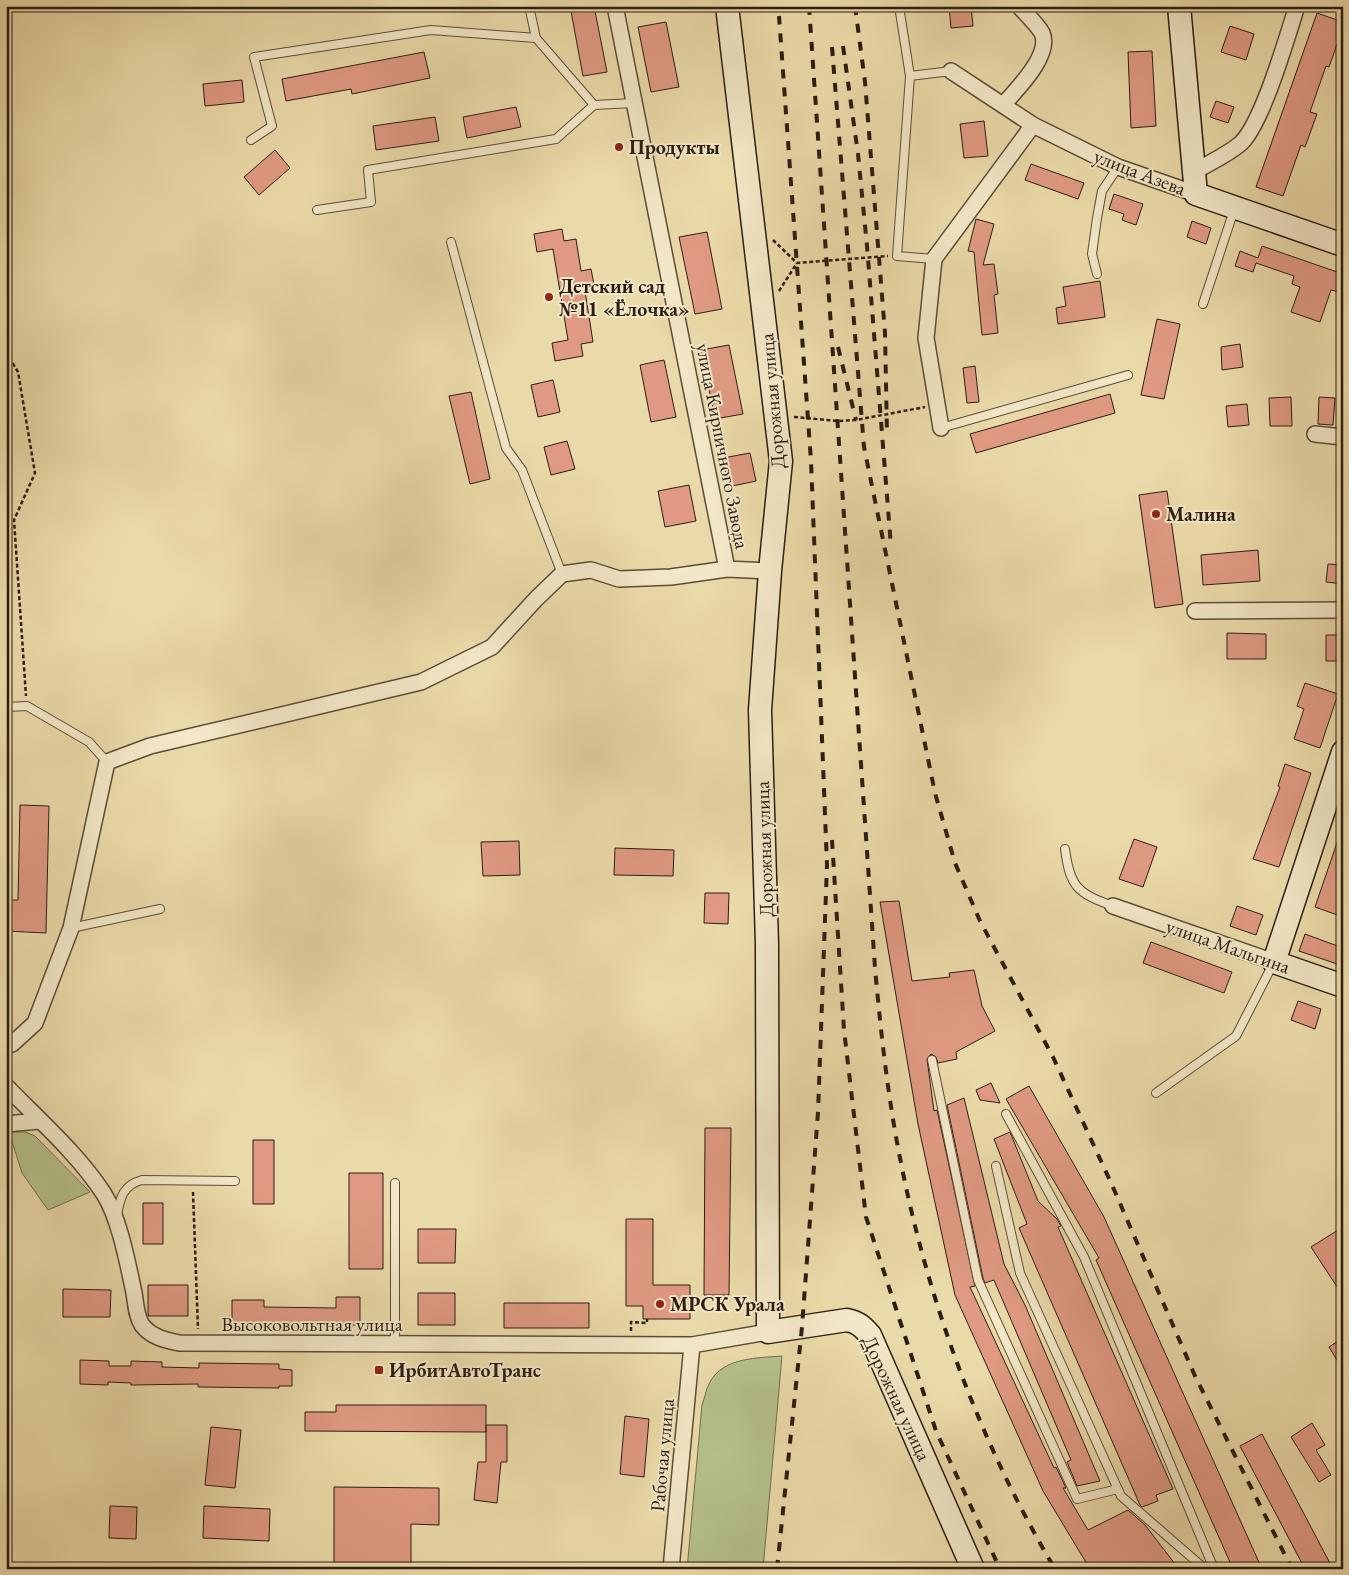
<svg xmlns="http://www.w3.org/2000/svg" width="1349" height="1575" viewBox="0 0 1349 1575" font-family="'EB Garamond',serif">
  <style>
    .green { fill: #b5c08a; stroke: #706e4e }
    .building { fill: #e09a83; stroke: #2b1d13 }
    .lines { fill: none; stroke-linecap: round; stroke-linejoin: round }
    .lane-casing { stroke: #5b4c38; stroke-width: 10 }
    .street-casing { stroke: #5b4c38; stroke-width: 18 }
    .secondary-casing { stroke: #2b1d13; stroke-width: 25 }
    .path { stroke: #2b1d13; stroke-width: 2.5; stroke-dasharray: 4 2.5; stroke-linecap: butt }
    .lane { stroke: #f2e7c7; stroke-width: 8 }
    .street { stroke: #f2e7c7; stroke-width: 15 }
    .secondary { stroke: #f2e7c7; stroke-width: 22 }
    .rail { stroke: #2b1d13; stroke-width: 4; stroke-dasharray: 9 9; stroke-linecap: butt }
    .poi-dot { fill: #8f2418; stroke: #f2e7c7; stroke-width: 2 }
    .labels { text-anchor: middle; stroke-width: 4; stroke-linejoin: round; paint-order: stroke }
    .poi-label { font-size: 20px; font-weight: bold; fill: #2b1d13; stroke: #f2e7c7; text-anchor: start }
    .street-label { font-size: 20px; fill: #2b1d13; stroke: #f2e7c7 }
  </style>
  <rect width="100%" height="100%" fill="#ebdaa9"/>
  <filter id="stains"><feTurbulence type="fractalNoise" baseFrequency=".004" numOctaves="4"/><feColorMatrix values="0 0 0 0 .2 0 0 0 0 .09 0 0 0 0 .02 0 0 0 .5 -.17"/></filter>
  <radialGradient id="worn" r=".72"><stop offset=".6" stop-color="#630" stop-opacity="0"/><stop offset="1" stop-color="#630" stop-opacity=".3"/></radialGradient>
  <!-- green -->
  <path class="green" d="M9,1132H25L35,1136L90,1192L48,1210L22,1173Z
    M782,1356L763,1569H687L702,1405C705,1397 706,1389 710,1382C723,1357 759,1358 782,1356Z"/>
  <!-- building -->
  <path class="building" d="M570,6H594L607,72L583,76Z
    M949,6H971L973,26L951,28Z
    M1317,13L1343,22V34L1341,33L1329,67L1326,66L1310,112L1317,114L1305,147L1301,145L1283,196L1256,187Z
    M666,22L679,87L651,92L638,27Z
    M1230,26L1254,34L1246,60L1221,52Z
    M1152,51L1156,126L1131,128L1128,52Z
    M424,52L430,78L352,94L351,89L286,101L282,79Z
    M242,80L244,102L205,106L203,84Z
    M1216,101L1234,107L1228,123L1210,117Z
    M516,107L521,127L467,138L463,117Z
    M435,117L439,141L376,150L373,126Z
    M984,121L988,156L964,158L960,124Z
    M275,150L290,168L259,195L244,177Z
    M1031,164L1084,183L1078,199L1025,180Z
    M1114,194L1143,204L1136,225L1122,220L1124,214L1109,209Z
    M976,219L994,224L983,265L994,264L998,294L994,295L998,333L982,335L974,252L968,251Z
    M1192,221L1211,228L1206,244L1187,237Z
    M562,229L564,241L576,239L581,271L591,269L595,290L585,291L593,342L581,344L583,356L555,361L552,343L568,340L553,249L537,252L534,234Z
    M707,232L722,309L695,314L679,237Z
    M1262,246L1343,274V293L1331,290L1320,322L1291,312L1300,287L1292,284L1294,276L1256,263L1253,272L1235,266L1240,251L1258,258Z
    M1100,281L1105,317L1058,324L1056,308L1066,306L1063,287Z
    M1157,319L1180,324L1164,399L1141,395Z
    M1240,344L1243,367L1222,370L1221,347Z
    M729,345L743,414L715,419L701,350Z
    M664,360L676,417L651,422L640,365Z
    M975,366L979,402L967,403L963,368Z
    M553,380L560,412L538,417L531,385Z
    M471,392L490,479L470,484L449,396Z
    M1110,394L1115,413L976,453L970,434Z
    M1291,397L1292,426H1270L1269,398Z
    M1319,397L1335,398L1333,425L1318,424Z
    M1247,404L1249,425L1228,427L1226,406Z
    M567,441L575,469L551,475L544,447Z
    M750,453L756,481L728,487L723,458Z
    M689,485L696,521L665,527L658,491Z
    M1167,491L1183,604L1155,608L1139,495Z
    M1258,550L1260,581L1203,585L1201,555Z
    M1328,564L1343,565V584L1326,582Z
    M1227,633L1266,634V659H1227Z
    M1326,635H1343V661H1326Z
    M1305,683L1338,694L1320,748L1294,739L1304,709L1297,706Z
    M1285,764L1311,773L1279,867L1253,859L1280,787L1278,786Z
    M20,805L49,806L46,933L6,931V900H18Z
    M1341,831L1343,832V917L1315,907Z
    M1134,839L1157,847L1143,887L1119,879Z
    M519,841L520,875L483,876L481,842Z
    M615,848L674,850L673,876L614,875Z
    M705,893H729L728,924L704,923Z
    M899,901L912,981L950,977L949,973L974,970L982,1006L995,1031L956,1052L957,1059L938,1063L936,1057L931,1054L927,1059L934,1111L937,1110L975,1286L970,1287L1054,1468L1056,1467L1066,1488H1063L1088,1530L1128,1510L1145,1525L1179,1569H1090L1043,1491L955,1295L918,1124L880,902Z
    M1237,906L1263,915L1256,935L1230,926Z
    M1305,934L1343,948V966L1299,951Z
    M1151,942L1232,972L1224,993L1143,963Z
    M1298,1001L1321,1009L1315,1029L1291,1020Z
    M991,1083L1000,1103L980,1100L976,1090Z
    M1029,1086L1104,1217L1262,1569H1233L1096,1260L1099,1258L1006,1099Z
    M964,1098L1004,1264L1025,1305L1100,1481L1077,1486L1067,1462L1071,1460L994,1280L985,1283L983,1278L947,1105Z
    M705,1128H731L729,1295H704Z
    M1010,1132L1038,1201L1057,1219L1061,1226L1058,1227L1173,1489L1156,1495L1158,1501L1142,1507L1140,1505L1019,1228L1027,1224L994,1139Z
    M253,1140H274V1204H253Z
    M349,1173H383V1269H349Z
    M143,1203H163V1244H143Z
    M626,1219H653V1285H690V1319H643V1306H626Z
    M1343,1227V1296L1311,1247Z
    M418,1229H456L455,1263H418Z
    M148,1285H188V1316H148Z
    M63,1289L111,1290L110,1317H63Z
    M418,1293H455V1325H418Z
    M336,1297H360V1325L232,1324V1300H264V1307L336,1308Z
    M504,1303H589V1328H504Z
    M1343,1338V1370L1329,1347Z
    M80,1360L109,1361V1366H131V1361L162,1362V1367L199,1368V1363L279,1364V1369L292,1370V1386H279V1388L198,1387V1384L131,1385V1383L108,1382V1385L80,1384Z
    M336,1405H486V1432L305,1431V1412H336Z
    M625,1416L649,1419L644,1477L620,1474Z
    M1312,1423L1325,1445L1316,1450L1331,1475L1319,1482L1291,1437Z
    M486,1425H507V1462H501L497,1503L474,1500L478,1462H486Z
    M211,1427L241,1430L235,1488L205,1485Z
    M1262,1434L1333,1569H1305L1240,1446Z
    M334,1487L439,1488V1525L411,1524V1569H334Z
    M110,1506L137,1507L136,1539L109,1538Z
    M204,1506L270,1509L269,1541L203,1538Z"/>
  <g class="lines">
    <!-- lane casing -->
    <g class="lane-casing">
      <path id="lane" d="M529,6L536,38
        M899,6L910,76L951,71
        M910,76L897,256L934,259
        M251,140L272,126L254,57L431,30L536,38L594,105L634,103
        M317,210L371,202L368,170L556,139L594,105
        M451,242L506,448L522,470L562,574
        M1097,274L1092,254L1097,218L1102,191L1118,167
        M1203,304L1234,210
        M941,428L1128,375
        M6,707L27,706L89,742L107,762
        M1329,798L1343,802
        M1065,849C1070,887 1077,893 1113,906
        M71,928L160,909
        M932,1060L978,1280L1077,1499L1118,1489
        M1156,1093L1236,1036L1273,964
        M1006,1114L1084,1257L1214,1569
        M996,1166L1020,1273L1121,1496L1205,1569
        M117,1215C120,1198 123,1185 142,1180L235,1181
        M395,1344V1183"/>
    </g>
    <!-- street casing -->
    <g class="street-casing">
      <path id="street" d="M615,6L727,569
        M951,71L1033,125L1118,167L1196,194
        M1003,105C1016,90 1052,55 1042,33C1037,24 1026,14 1019,6
        M1194,172C1209,163 1227,155 1240,144C1262,125 1287,37 1297,6
        M941,428L926,338L934,259L1033,125
        M1315,434L1343,437
        M1195,611L1343,610
        M1113,906L1274,962
        M6,1046L12,1044L35,1023L71,928L107,762L150,746L421,682L492,647L536,599L562,574L591,570L619,579L671,577L727,569L770,571
        M6,1086C39,1120 78,1154 104,1194C119,1218 127,1260 133,1288C136,1300 135,1314 142,1325C151,1337 165,1340 179,1343L692,1345L768,1332
        M6,1124L39,1121
        M671,1569L692,1345"/>
    </g>
    <!-- secondary casing -->
    <g class="secondary-casing">
      <path id="secondary" d="M727,6L781,461L770,571L760,710L767,944L768,1332L847,1320C858,1322 863,1327 870,1335L973,1569
        M1179,6L1196,194L1343,245
        M1343,752L1274,962L1343,986"/>
    </g>
    <!-- path -->
    <path class="path" d="M773,240L797,263L888,256
      M779,291L797,263
      M6,352L18,372L35,473L14,520L26,696
      M794,417L838,421L856,420L925,407
      M193,1192L198,1329
      M631,1331V1322L647,1323V1319"/>
    <!-- lane -->
    <use href="#lane" class="lane"/>
    <!-- street -->
    <use href="#street" class="street"/>
    <!-- secondary -->
    <use href="#secondary" class="secondary"/>
    <!-- rail -->
    <path class="rail" d="M809,6L875,968C881,1034 888,1099 901,1163C929,1305 981,1445 1055,1569
      M855,6L865,82L885,333L887,435
      M843,46L858,154L867,246L891,546
      M832,47L864,447L935,793L955,863L980,921L1053,1057L1112,1185L1195,1376L1292,1569
      M838,347L856,420
      M832,840L844,1030L866,1217L936,1431L1000,1569
      M777,1569L802,1327L818,1112L827,865L811,461L779,16"/>
  </g>
  <!-- markers -->
  <g class="poi-dot">
    <circle cx="619" cy="147" r="5"/>
    <circle cx="549" cy="297" r="5"/>
    <circle cx="1156" cy="514" r="5"/>
    <circle cx="660" cy="1304" r="5"/>
    <rect x="374" y="1365" width="10" height="10" rx="2.5"/>
  </g>
  <g class="labels">
    <!-- poi labels -->
    <g class="poi-label">
      <text x="629" y="154">Продукты</text>
      <text x="559" y="293">Детский сад<tspan x="559" dy="23">№11 «Ёлочка»</tspan></text>
      <text x="1166" y="521">Малина</text>
      <text x="670" y="1311">МРСК Урала</text>
      <text x="389" y="1377">ИрбитАвтоТранс</text>
    </g>
    <!-- street labels -->
    <g class="street-label">
      <text transform="translate(1140 172) rotate(21)" y="7">улица Азева</text>
      <text transform="translate(772 401) rotate(-95)" y="7">Дорожная улица</text>
      <text transform="translate(723 446) rotate(79)" y="7">улица Кирпичного Завода</text>
      <text transform="translate(764 849) rotate(-92)" y="7">Дорожная улица</text>
      <text transform="translate(1228 946) rotate(19)" y="7">улица Мальгина</text>
      <text x="312" y="1331">Высоковольтная улица</text>
      <text transform="translate(897 1398) rotate(65)" y="7">Дорожная улица</text>
      <text transform="translate(662 1455) rotate(-85)" y="7">Рабочая улица</text>
    </g>
  </g>
  <!-- margin -->
  <rect width="1349" height="1575" fill="none" stroke="#ebdaa9" stroke-width="25"/>
  <rect x="8" y="8" width="1334" height="1560" fill="none" stroke="#2b1d13" stroke-width="2.5"/>
  <rect x="12" y="12" width="1324" height="1550" fill="none" stroke="#2b1d13"/>
  <rect width="100%" height="100%" filter="url(#stains)"/>
  <rect width="100%" height="100%" fill="url(#worn)"/>
</svg>
